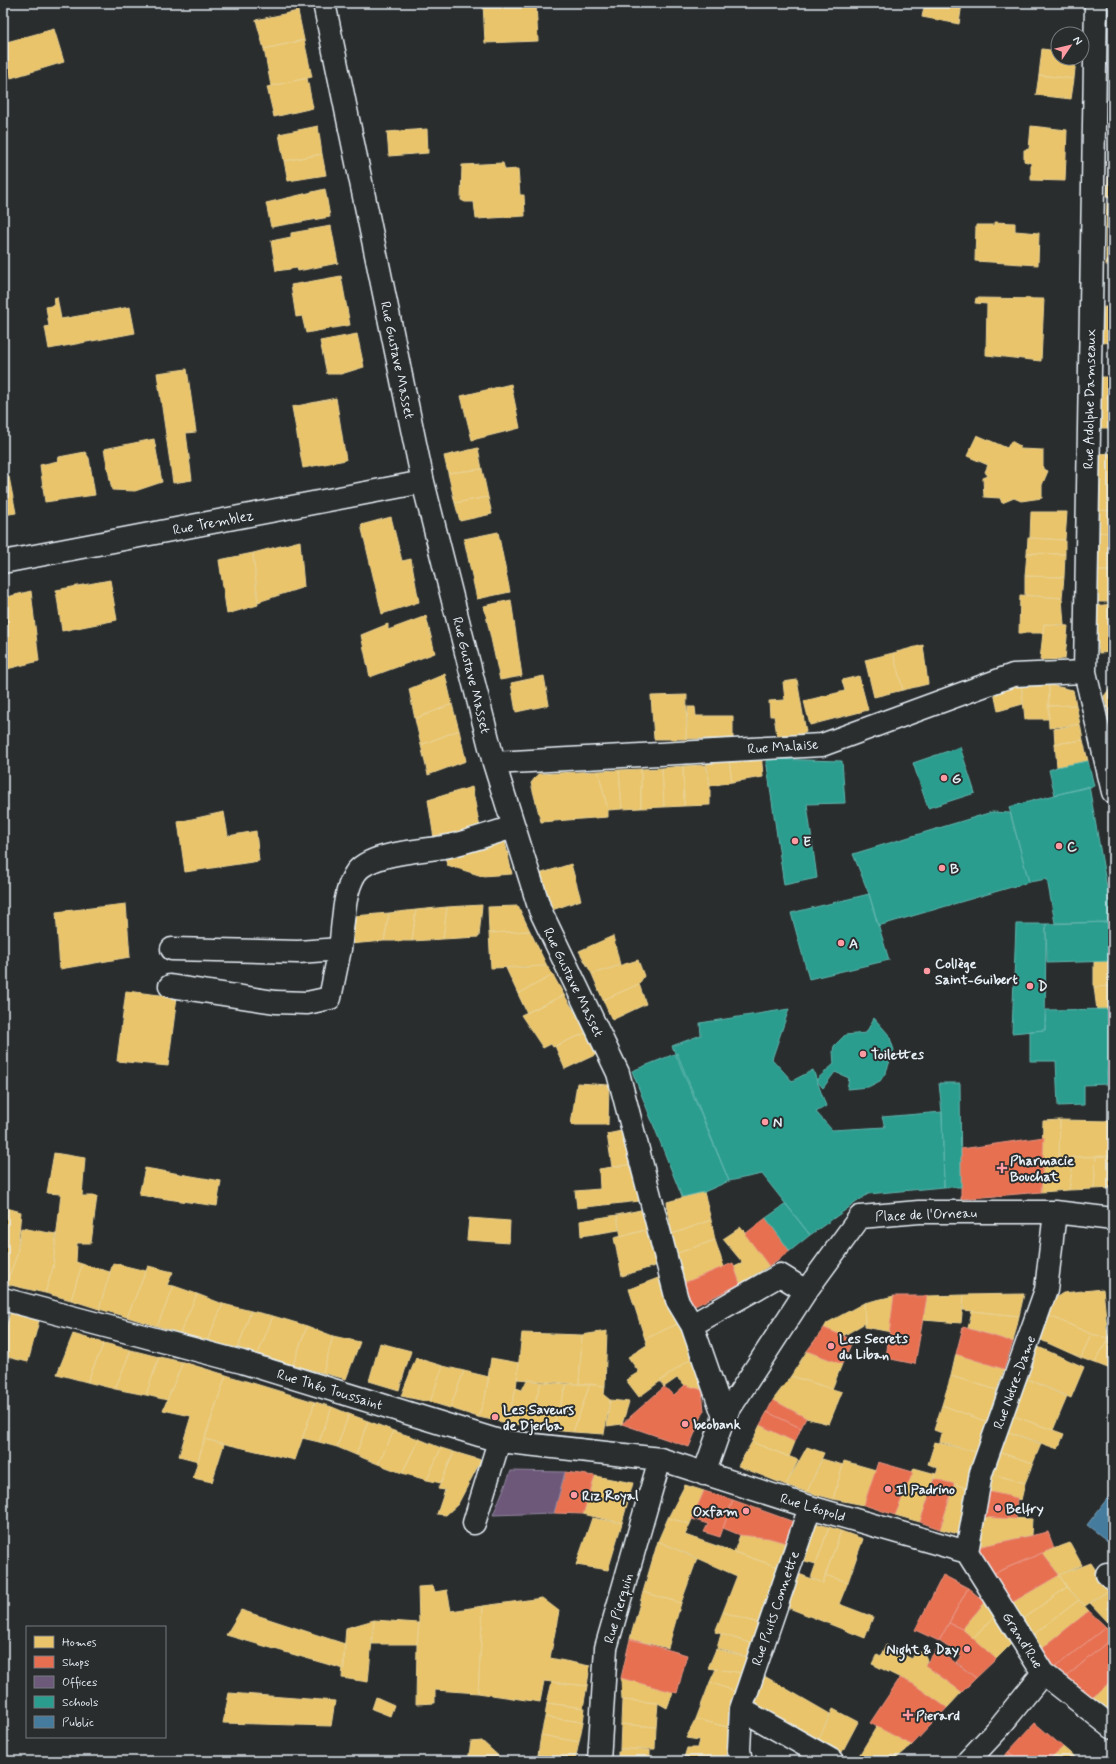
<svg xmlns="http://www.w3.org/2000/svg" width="1116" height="1764" viewBox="0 0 1116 1764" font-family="Mynerve,sans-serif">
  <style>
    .homes { fill: #e9c46a; stroke: #e9d295 }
    .shops { fill: #e76f51; stroke: #e79683 }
    .offices { fill: #6d597a; stroke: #9287a0 }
    .schools { fill: #2a9d8f; stroke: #63b6ae }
    .public { fill: #457b9d; stroke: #769eb8 }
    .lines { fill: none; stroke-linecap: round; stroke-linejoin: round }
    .minor-casing { stroke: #e8f1f8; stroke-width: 25 }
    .minor { stroke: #2a2d2e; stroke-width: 22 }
    .poi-dot { fill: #ff9aa2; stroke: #2a2d2e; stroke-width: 1.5 }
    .labels { text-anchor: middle; stroke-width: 4; stroke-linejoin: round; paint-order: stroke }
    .street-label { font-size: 14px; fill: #e8f1f8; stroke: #2a2d2e }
    .poi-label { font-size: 14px; font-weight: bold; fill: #e8f1f8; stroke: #2a2d2e; text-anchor: start }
  </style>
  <rect width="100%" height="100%" fill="#2a2d2e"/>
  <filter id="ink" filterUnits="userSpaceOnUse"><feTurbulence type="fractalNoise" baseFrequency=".025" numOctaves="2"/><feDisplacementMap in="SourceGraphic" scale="8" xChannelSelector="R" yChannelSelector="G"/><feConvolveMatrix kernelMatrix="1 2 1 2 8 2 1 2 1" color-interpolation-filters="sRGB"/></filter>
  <g filter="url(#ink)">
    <!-- homes -->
    <path class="homes" d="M483,3H536L538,41L485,43Z
      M925,3H962L959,24L922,17Z
      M298,11L304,40L264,49L256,20Z
      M54,29L64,62L11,78L3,43Z
      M304,40L312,77L271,86L264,49Z
      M1042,49L1058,51V58H1076L1074,79L1039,75Z
      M1039,75L1074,79L1071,99L1036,95Z
      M307,78L313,108L274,117L267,87Z
      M318,126L322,154L284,161L279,134Z
      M1031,126L1067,130L1065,181L1031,180V163L1024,161V150L1029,149Z
      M427,129L428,153L389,156L387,132Z
      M1110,144H1113V168H1109Z
      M322,154L326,175L288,181L284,161Z
      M503,163L505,170L518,169L520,195H524L525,216L476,219L474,202H465L461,200L462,165Z
      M1109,168H1113V197H1107Z
      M325,189L330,217L271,227L266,203Z
      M1107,203L1113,204V230H1106Z
      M994,222L1015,223V231L1039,233L1038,265L975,261L976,225H994Z
      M331,226L338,263L298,271L297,268L276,271L271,241L291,237V233Z
      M1106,230H1113V265H1106Z
      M341,276L350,325L306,333L302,316L296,317L291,285Z
      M57,297L61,319L130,307L135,333L49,349L45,327L49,326L46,307L55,305L54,298Z
      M976,298L1044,299L1041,361L986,355L987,304L975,303Z
      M1104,307H1113V342L1102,343Z
      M357,334L364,367L341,374H327L320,341Z
      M187,369L196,432L186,433L192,480L173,483L157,373Z
      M1102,377H1113V398L1101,399Z
      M511,384L520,428L472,440L461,396Z
      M336,398L346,460L303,468L292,407Z
      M1113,398V428H1101V399Z
      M977,435L1007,448L1011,441L1020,446V449L1043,450V469L1048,471L1042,485V498L1021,501L1014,498L1002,503L1000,498L984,497L983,478L988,476L985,472L988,465L967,456Z
      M154,439L162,482L135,491L112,490L104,449Z
      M478,448L482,469L448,473L444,456Z
      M85,452L89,458L95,495L45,502L40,465L58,461L59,457Z
      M1113,453V511L1096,510L1099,454Z
      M482,469L488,497L455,503L448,473Z
      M9,477L16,513L3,515V478Z
      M488,497L492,514L460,521L455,503Z
      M1096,510L1113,511V533L1095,532Z
      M1031,512H1067L1065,540L1030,538Z
      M391,517L402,561L411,559L419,602L382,614L361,525Z
      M498,532L510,592L477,599L464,539Z
      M1095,532L1113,533V571H1093Z
      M1028,538L1065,540V554L1027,553Z
      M300,541L304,587L258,602L253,553Z
      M253,553L258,605L227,614L219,560Z
      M1027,553L1065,554L1064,577L1025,576Z
      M1093,571H1113V602H1094Z
      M1025,576L1064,577L1062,598L1025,595Z
      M110,580L117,620L62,631L56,590Z
      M31,591L39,661L3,670V598Z
      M1020,595L1062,598L1064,625L1044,624L1043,633H1019Z
      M511,600L522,676L500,680L484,606Z
      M1113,604V652L1099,653L1094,606Z
      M426,616L435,653L370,677L361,635L388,624V630Z
      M1044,624L1068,626L1065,659L1040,660Z
      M923,645L928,684L903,690L893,653Z
      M893,653L903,690L874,697L865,660Z
      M445,674L452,704L415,719L409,689Z
      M544,676L549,705L516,712L511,683Z
      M859,676L868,710L810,725L804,701L845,691L842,680Z
      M797,680L806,732L799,735H777L774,716H770L769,701L785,700L783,682Z
      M1021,682L1049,685V719H1025Z
      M1021,682L1023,704L998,711L993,688Z
      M1049,685L1073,690L1076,705L1048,706Z
      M1112,686H1113V711L1108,712L1104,696Z
      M687,695L686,739H654L651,696Z
      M452,704L459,730L421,745L415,719Z
      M1076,705L1080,724L1049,728L1048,706Z
      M688,707H695L696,716H733V738L686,739Z
      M1113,711V735L1108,712Z
      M1080,724L1083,740L1055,744L1054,729Z
      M459,730L466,761L428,775L421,745Z
      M1083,740L1088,761L1057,767L1055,744Z
      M761,750L763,777L732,782L728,752Z
      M728,752L732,782L710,786L705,753Z
      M706,765L710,786V805L684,806L683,766Z
      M683,766L684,806L664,807L662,768Z
      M662,768L664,807L641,808V769Z
      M641,769V808L622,809L619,770Z
      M619,770L622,809L608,810L598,771Z
      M598,771L608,810V817L541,822L531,783L538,774Z
      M472,787L481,833L435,845L428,800Z
      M224,812L228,836L256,831L259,861L185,872L178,822Z
      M504,837L512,874L482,876L447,865L444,852Z
      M571,864L581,900L549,911L539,874Z
      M126,904L130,957L60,969L56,912Z
      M482,905L479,937L443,939L447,907Z
      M518,906L530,931L489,933L488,907Z
      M447,907L443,939L412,941L416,910Z
      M416,910L412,941H384L389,913Z
      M389,913L384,941L350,944L354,916Z
      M530,931L547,966L491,968L489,933Z
      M613,936L620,965L592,974L579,951Z
      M638,960L644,976L639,984L603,1000L592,974Z
      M1113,961V986L1094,987V962Z
      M547,966L553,975L518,994L506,968Z
      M553,975L564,995L527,1013L518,994Z
      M639,984L646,1004L612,1020L603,1000Z
      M1113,986V1009L1097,1010L1094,987Z
      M126,991L177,997L168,1066L117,1061Z
      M564,995L588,1032L553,1047L551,1044L543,1048L521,1015Z
      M588,1032L597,1054L565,1069L555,1046Z
      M577,1083L609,1085L608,1125H571Z
      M1060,1120L1059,1158L1074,1157L1069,1190L1041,1192L1043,1121Z
      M1060,1120L1113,1121V1156L1059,1158Z
      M626,1130L633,1164L612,1167L607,1134Z
      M54,1153L85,1158L82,1196H97L91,1243H77L76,1262L82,1264L71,1300L45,1293L53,1268L61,1194L47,1193Z
      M1096,1156L1094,1189L1069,1190L1074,1157Z
      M1096,1156H1113V1188L1094,1189Z
      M633,1164L640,1201L577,1208L575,1191L600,1189L599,1169Z
      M145,1168L221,1181L217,1206L139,1195Z
      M704,1192L711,1220L672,1234L667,1202Z
      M3,1207L21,1212L17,1255L6,1284L3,1283Z
      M645,1209L649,1229L621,1237L617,1215Z
      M617,1215L619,1230L581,1236L580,1221Z
      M469,1218L510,1221L509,1243L467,1240Z
      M711,1220L715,1240L675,1254L672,1234Z
      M741,1227L769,1266L740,1284L734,1267L743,1263L723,1239Z
      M21,1228L56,1234L53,1268L45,1293L6,1284L17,1255Z
      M649,1229L658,1265L622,1276L614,1238Z
      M715,1240L724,1267L684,1283L675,1254Z
      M113,1263L146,1271L127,1317L99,1309Z
      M82,1264L110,1272L99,1309L71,1300Z
      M148,1266L173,1272L167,1285L174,1286L157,1326L127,1317Z
      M661,1277L677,1324L645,1339L629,1289Z
      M174,1286L197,1294L180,1333L157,1326Z
      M1103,1289L1108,1338L1091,1334L1050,1316L1054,1299L1063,1293Z
      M197,1294L223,1304L207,1341L180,1333Z
      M1024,1294L1019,1316L963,1310L964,1295Z
      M964,1295L961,1323L923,1320L927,1296Z
      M894,1296L891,1332L865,1327L864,1303Z
      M864,1303L865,1323L843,1336L824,1328L827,1323Z
      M223,1304L251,1311L238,1348L207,1341Z
      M251,1311L273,1316L258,1354L238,1348Z
      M972,1311L1019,1316L1013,1342L968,1328Z
      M10,1313L39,1321L28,1362L3,1356V1340Z
      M273,1316L307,1326L293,1365L258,1354Z
      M1050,1316L1091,1334L1081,1358L1041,1340Z
      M677,1324L697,1354L639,1397L626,1380L639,1372L628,1357L647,1345L645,1339Z
      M307,1326L333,1336L323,1373L293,1365Z
      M607,1331L605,1386L579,1384L582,1335Z
      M522,1333L582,1335L579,1384L517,1379Z
      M73,1334L104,1343L87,1382L57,1374Z
      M1091,1334L1108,1338L1095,1363L1081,1358Z
      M1110,1334L1113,1335V1370L1095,1363Z
      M333,1336L360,1342L346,1379L323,1373Z
      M104,1343L131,1350L115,1389L87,1382Z
      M380,1343L411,1351L399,1390L369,1381Z
      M1036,1346L1084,1367L1071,1398L1023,1377Z
      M131,1350L159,1357L146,1395L115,1389Z
      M807,1351L842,1364L832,1389L791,1376Z
      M697,1354L702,1390L685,1385L677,1378L664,1387L660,1381Z
      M956,1354L1004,1369L997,1390L951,1376Z
      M159,1357L183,1362L167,1400L146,1395Z
      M416,1358L443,1366L430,1402L401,1396Z
      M491,1358L519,1363L516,1388L507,1423L478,1417L485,1398Z
      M183,1362L226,1375L198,1461L179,1456L191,1416L163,1410Z
      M443,1366L464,1371L450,1408L430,1402Z
      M464,1371L489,1377L485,1398L478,1417L450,1408Z
      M226,1375L315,1402L295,1460L204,1439Z
      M791,1376L842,1392L829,1424L806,1418L773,1400Z
      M951,1376L997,1390L987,1422L942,1405Z
      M1023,1377L1067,1397L1053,1430L1008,1414Z
      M527,1380L541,1382L528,1426L507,1423L516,1388L522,1390Z
      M541,1382L567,1384L552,1430L528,1426Z
      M567,1384H590L573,1432L552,1430Z
      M590,1384L605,1386L604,1395L610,1400L604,1434L573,1432Z
      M610,1400L629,1402L622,1424L607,1426Z
      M315,1402L332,1407L319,1442L302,1438Z
      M942,1405L987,1422L976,1452L940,1442L942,1433L934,1430Z
      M332,1407L349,1414L337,1447L319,1442Z
      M349,1414L368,1421L356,1455L337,1447Z
      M1008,1414L1064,1434L1058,1449L1003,1430Z
      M368,1421L394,1431L378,1464L356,1455Z
      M760,1425L795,1442L789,1457L752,1442Z
      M1003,1430L1041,1444L1033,1463L995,1451Z
      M394,1431L419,1439L402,1473L378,1464Z
      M204,1439L224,1444L212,1482L193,1478Z
      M419,1439L441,1448L427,1480L402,1473Z
      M752,1442L798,1460L786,1485L738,1466Z
      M935,1442L976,1452L967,1488L935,1479L938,1468L928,1464Z
      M807,1447L824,1453L807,1492L786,1485Z
      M441,1448L454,1452L441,1483L427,1480Z
      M995,1451L1033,1463L1025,1483L988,1473Z
      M454,1452L481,1460L458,1504L446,1515L437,1514L445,1490L438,1489Z
      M822,1459L843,1465L833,1499L807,1492Z
      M844,1461L876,1470L864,1505L833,1499Z
      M914,1468L936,1474L920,1522L895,1515Z
      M988,1473L1025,1483L1021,1500L982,1490Z
      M595,1476L633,1483L622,1523L583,1514Z
      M954,1484L967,1488L958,1534L940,1529Z
      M685,1485L704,1491L690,1524L668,1518Z
      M979,1517L1032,1519L1031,1535L978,1547Z
      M592,1518L622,1523L608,1570L576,1565Z
      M668,1518L690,1524L685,1535L781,1568L761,1624L723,1612L737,1576L658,1541Z
      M815,1523L829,1527L816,1564L798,1559Z
      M829,1527L841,1531L823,1583L811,1578Z
      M841,1531L863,1539L848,1582L825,1575Z
      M740,1535L769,1538L790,1544L781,1568L734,1552Z
      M658,1541L697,1559L681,1603L643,1592Z
      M1070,1543L1082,1565L1059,1575L1042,1553Z
      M1091,1563L1109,1590L1085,1606L1067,1587L1059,1575Z
      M796,1573L823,1583L825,1575L848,1582L839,1604L873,1617L865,1638L784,1606Z
      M1059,1575L1067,1587L1017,1623L1006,1606Z
      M433,1586L435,1592L447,1590L451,1611L483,1606L478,1693L435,1690V1703L416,1704L417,1644L419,1623L418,1587Z
      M1067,1587L1079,1600L1030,1637L1017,1623Z
      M1109,1590L1113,1593V1617L1108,1622L1090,1603Z
      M643,1592L681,1603L668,1648L630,1639Z
      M542,1598L559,1611L550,1658L590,1666L587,1686L544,1681L540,1702L478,1693L483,1606Z
      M1079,1600L1089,1611L1040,1650L1030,1637Z
      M985,1602L997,1614L973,1639L962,1629Z
      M241,1610L345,1644L344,1669L226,1635Z
      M723,1612L761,1624L757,1645L715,1632Z
      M997,1614L1014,1641L996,1659L973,1639Z
      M374,1620L419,1623L417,1644H372Z
      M374,1620L368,1682L342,1678L346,1628Z
      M721,1634L757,1645L754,1659L717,1648Z
      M886,1645L912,1659L914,1655L919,1652L925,1655L927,1660L925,1665L962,1692L947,1708L913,1684L872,1664L877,1654L881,1656Z
      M716,1649L754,1659L750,1674L708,1668Z
      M716,1669L750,1674L744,1695L710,1682Z
      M759,1673L830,1714L818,1741L749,1701Z
      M621,1678L673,1692L667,1708L658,1703L622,1700Z
      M1113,1679V1704L1108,1710L1092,1698Z
      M552,1682L587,1686L583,1708L547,1703Z
      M710,1682L744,1695L735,1729L696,1719Z
      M229,1693L335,1701L331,1726L223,1723Z
      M376,1697L394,1705L390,1716L372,1709Z
      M622,1700L658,1703L656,1727L621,1724Z
      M547,1703L585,1708L583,1722L545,1717Z
      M833,1709L858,1722L841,1754L818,1741Z
      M545,1717L583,1722L579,1742L541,1735Z
      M696,1719L735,1729L724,1761H683L687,1748H697L699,1740L686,1738Z
      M621,1724L656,1727L655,1749H620Z
      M877,1726L912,1745L893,1761H862L857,1759Z
      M541,1735L579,1742L575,1761L538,1755Z
      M482,1741L504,1761H468L471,1742Z
      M1063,1747L1077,1759L1075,1761H1047Z
      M620,1749L650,1750V1758H667V1761H618V1752H620Z
      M538,1755L575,1761H537Z"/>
    <!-- shops -->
    <path class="shops" d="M1044,1137L1041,1192L961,1199V1149Z
      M766,1218L790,1251L769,1266L745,1234Z
      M733,1263L740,1284L693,1307L684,1283Z
      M894,1296H927L915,1364L886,1358Z
      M963,1327L1013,1342L1004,1369L956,1354Z
      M824,1328L853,1340L842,1364L807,1351Z
      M685,1385L702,1390L704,1411L689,1447L622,1424L664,1387L674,1395Z
      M773,1400L806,1418L801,1428L767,1412Z
      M767,1412L801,1428L795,1442L760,1425Z
      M878,1462L913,1472L895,1515L864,1505Z
      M565,1472L595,1476L583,1514L554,1513Z
      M935,1479L954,1484L940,1529L920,1522Z
      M982,1490L1017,1498L1016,1519L979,1517Z
      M704,1491L733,1500L720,1537L704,1532L708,1524L692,1519Z
      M733,1500L794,1522L790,1544L769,1538L740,1535L723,1528Z
      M1048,1532L1054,1548L990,1575L978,1547Z
      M1042,1553L1059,1575L1006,1606L990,1575Z
      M943,1575L968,1588L939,1641L915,1630Z
      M968,1588L985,1602L962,1629L949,1623Z
      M1089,1611L1106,1627L1054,1668L1040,1650Z
      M949,1623L962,1629L996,1659L976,1678L956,1662L961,1656L939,1641Z
      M1106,1627L1113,1634V1637L1066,1677L1054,1668Z
      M1113,1637V1679L1092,1698L1066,1677Z
      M630,1639L687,1655L677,1693L621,1678Z
      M937,1649L976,1678L962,1692L925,1665Z
      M900,1678L913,1684L947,1708L912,1745L870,1723Z
      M1035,1723L1063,1747L1047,1761H1021L1008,1752Z
      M1008,1752L1021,1761H1001Z"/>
    <!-- offices -->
    <path class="offices" d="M511,1471L565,1472L554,1513L493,1515Z"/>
    <!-- schools -->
    <path class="schools" d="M960,747L975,793L928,808L913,763Z
      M766,759L842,761L845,803L807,804L817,878L784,885Z
      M1088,761L1094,786L1055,795L1049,770L1057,767Z
      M1089,786L1113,922L1055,923L1047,879L1029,882L1009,807Z
      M992,812L1010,813L1029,882L878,926L869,894L853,854Z
      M869,894L889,960L809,979L791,913Z
      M1113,922V961L1047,963L1046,924Z
      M1016,924H1046L1045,1030L1012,1033Z
      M789,1009L772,1059L792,1081L813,1070L826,1106L816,1112L832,1130L885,1127L882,1117L942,1112L944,1187L868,1194L810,1235L762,1174L729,1181L672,1046L701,1035L700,1023Z
      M1113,1009V1069L1107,1070L1108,1084L1084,1085V1105L1058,1106L1056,1061H1030V1031L1045,1030L1046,1010Z
      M874,1018L889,1035L894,1050L886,1072L880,1081L868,1087L847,1089L849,1078L835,1072L823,1088L816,1080L834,1064L833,1051L834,1046L845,1035L866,1033Z
      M677,1053L729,1181L704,1192L682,1197L632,1071Z
      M939,1083H960L961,1187H944L942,1112Z
      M786,1204L810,1235L790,1251L766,1218Z"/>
    <!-- public -->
    <path class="public" d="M1113,1491V1545L1087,1525Z"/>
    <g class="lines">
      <!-- minor casing -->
      <g class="minor-casing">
        <path id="minor" d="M324,3L423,482L494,763L540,910L618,1073L677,1300L692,1325L724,1417
          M1096,3L1085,672L1113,792
          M3,562L423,482
          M494,763L822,745L1013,675L1085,672
          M172,949L298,952L340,949C343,927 343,893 355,874C368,852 426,851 449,846C471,841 492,833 514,827
          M170,986L275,1002L307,1003L330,998L340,949
          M3,1299L242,1362L499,1441L660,1459L810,1507L967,1552
          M692,1325L780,1275L806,1291
          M704,1474L724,1417L806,1291L860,1217L919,1212H1055L1113,1219
          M474,1523L499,1441
          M967,1552L981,1473L1046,1290L1055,1212
          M967,1552L1043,1673L1113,1728
          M1107,1574L1113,1579
          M741,1709L810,1507
          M599,1761L606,1648L660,1459
          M741,1761L739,1750L741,1709L833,1761
          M968,1761L997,1730L1043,1673"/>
      </g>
      <!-- minor -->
      <use href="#minor" class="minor"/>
    </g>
  </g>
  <!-- markers -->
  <g class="poi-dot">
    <circle cx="944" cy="778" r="4"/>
    <circle cx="795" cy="841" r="4"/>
    <circle cx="1059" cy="846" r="4"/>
    <circle cx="942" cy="868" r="4"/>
    <circle cx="841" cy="943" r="4"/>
    <circle cx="927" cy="971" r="4"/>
    <circle cx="1030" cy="986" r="4"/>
    <circle cx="863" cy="1054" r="4"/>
    <circle cx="765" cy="1122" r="4"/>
    <path d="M1000 1162h4v4h4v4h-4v4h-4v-4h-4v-4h4z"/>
    <circle cx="831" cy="1346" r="4"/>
    <circle cx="495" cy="1417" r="4"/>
    <circle cx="685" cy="1424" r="4"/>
    <circle cx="888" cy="1489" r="4"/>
    <circle cx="574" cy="1495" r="4"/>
    <circle cx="998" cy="1508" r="4"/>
    <circle cx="746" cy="1511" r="4"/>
    <circle cx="967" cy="1649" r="4"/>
    <path d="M906 1709h4v4h4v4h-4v4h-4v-4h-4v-4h4z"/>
  </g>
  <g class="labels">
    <!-- street labels -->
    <g class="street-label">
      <text transform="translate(398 360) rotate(78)" y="5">Rue Gustave Masset</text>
      <text transform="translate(1089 399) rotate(-89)" y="5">Rue Adolphe Damseaux</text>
      <text transform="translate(213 522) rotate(-11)" y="5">Rue Tremblez</text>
      <text transform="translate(472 675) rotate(76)" y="5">Rue Gustave Masset</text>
      <text transform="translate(783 746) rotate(-4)" y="5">Rue Malaise</text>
      <text transform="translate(574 982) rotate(64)" y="5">Rue Gustave Masset</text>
      <text transform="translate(926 1214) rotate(-2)" y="5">Place de l'Orneau</text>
      <text transform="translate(1014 1382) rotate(-70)" y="5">Rue Notre-Dame</text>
      <text transform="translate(330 1389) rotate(17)" y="5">Rue Théo Toussaint</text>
      <text transform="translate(813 1507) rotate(17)" y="5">Rue Léopold</text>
      <text transform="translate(618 1608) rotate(-74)" y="5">Rue Pierquin</text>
      <text transform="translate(775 1608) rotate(-71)" y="5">Rue Puits Connette</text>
      <text transform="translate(1023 1640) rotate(58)" y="5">Grand'Rue</text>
    </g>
    <!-- poi labels -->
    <g class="poi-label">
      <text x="952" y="783">G</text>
      <text x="803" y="846">E</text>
      <text x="1067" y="851">C</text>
      <text x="950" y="873">B</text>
      <text x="849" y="948">A</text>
      <text x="935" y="968">Collège<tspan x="935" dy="16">Saint-Guibert</tspan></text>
      <text x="1038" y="991">D</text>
      <text x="871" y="1059">Toilettes</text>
      <text x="773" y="1127">N</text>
      <text x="1010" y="1165">Pharmacie<tspan x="1010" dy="16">Bouchat</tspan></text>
      <text x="839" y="1343">Les Secrets<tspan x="839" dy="16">du Liban</tspan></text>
      <text x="503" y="1414">Les Saveurs<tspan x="503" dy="16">de Djerba</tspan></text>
      <text x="693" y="1429">beobank</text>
      <text x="896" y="1494">Il Padrino</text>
      <text x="582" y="1500">Riz Royal</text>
      <text x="1006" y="1513">Belfry</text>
      <text x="738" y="1516" text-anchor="end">Oxfam</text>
      <text x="959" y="1654" text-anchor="end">Night &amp; Day</text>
      <text x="916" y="1720">Pierard</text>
    </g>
  </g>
  <!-- margin -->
  <rect width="1116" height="1764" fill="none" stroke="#2a2d2e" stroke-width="16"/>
  <rect x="8" y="8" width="1100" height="1748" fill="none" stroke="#e8f1f8" stroke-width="1.5" filter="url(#ink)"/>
  <!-- legend -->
  <rect x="26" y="1626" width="140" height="112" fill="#2a2d2e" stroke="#767b7f"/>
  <rect x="34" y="1636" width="20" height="12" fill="#e9c46a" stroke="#767b7f"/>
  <text x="62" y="1646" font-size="12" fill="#e8f1f8">Homes</text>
  <rect x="34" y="1656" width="20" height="12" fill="#e76f51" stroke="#767b7f"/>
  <text x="62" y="1666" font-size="12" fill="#e8f1f8">Shops</text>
  <rect x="34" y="1676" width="20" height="12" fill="#6d597a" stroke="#767b7f"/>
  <text x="62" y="1686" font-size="12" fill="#e8f1f8">Offices</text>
  <rect x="34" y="1696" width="20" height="12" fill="#2a9d8f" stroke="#767b7f"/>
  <text x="62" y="1706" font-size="12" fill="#e8f1f8">Schools</text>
  <rect x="34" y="1716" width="20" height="12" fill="#457b9d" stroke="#767b7f"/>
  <text x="62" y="1726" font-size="12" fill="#e8f1f8">Public</text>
  <!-- north arrow -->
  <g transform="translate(1070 46) rotate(55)"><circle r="19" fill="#2a2d2e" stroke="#767b7f"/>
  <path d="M0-3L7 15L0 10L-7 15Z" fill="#ff9aa2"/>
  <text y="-6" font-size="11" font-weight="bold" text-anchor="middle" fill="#e8f1f8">N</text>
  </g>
</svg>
